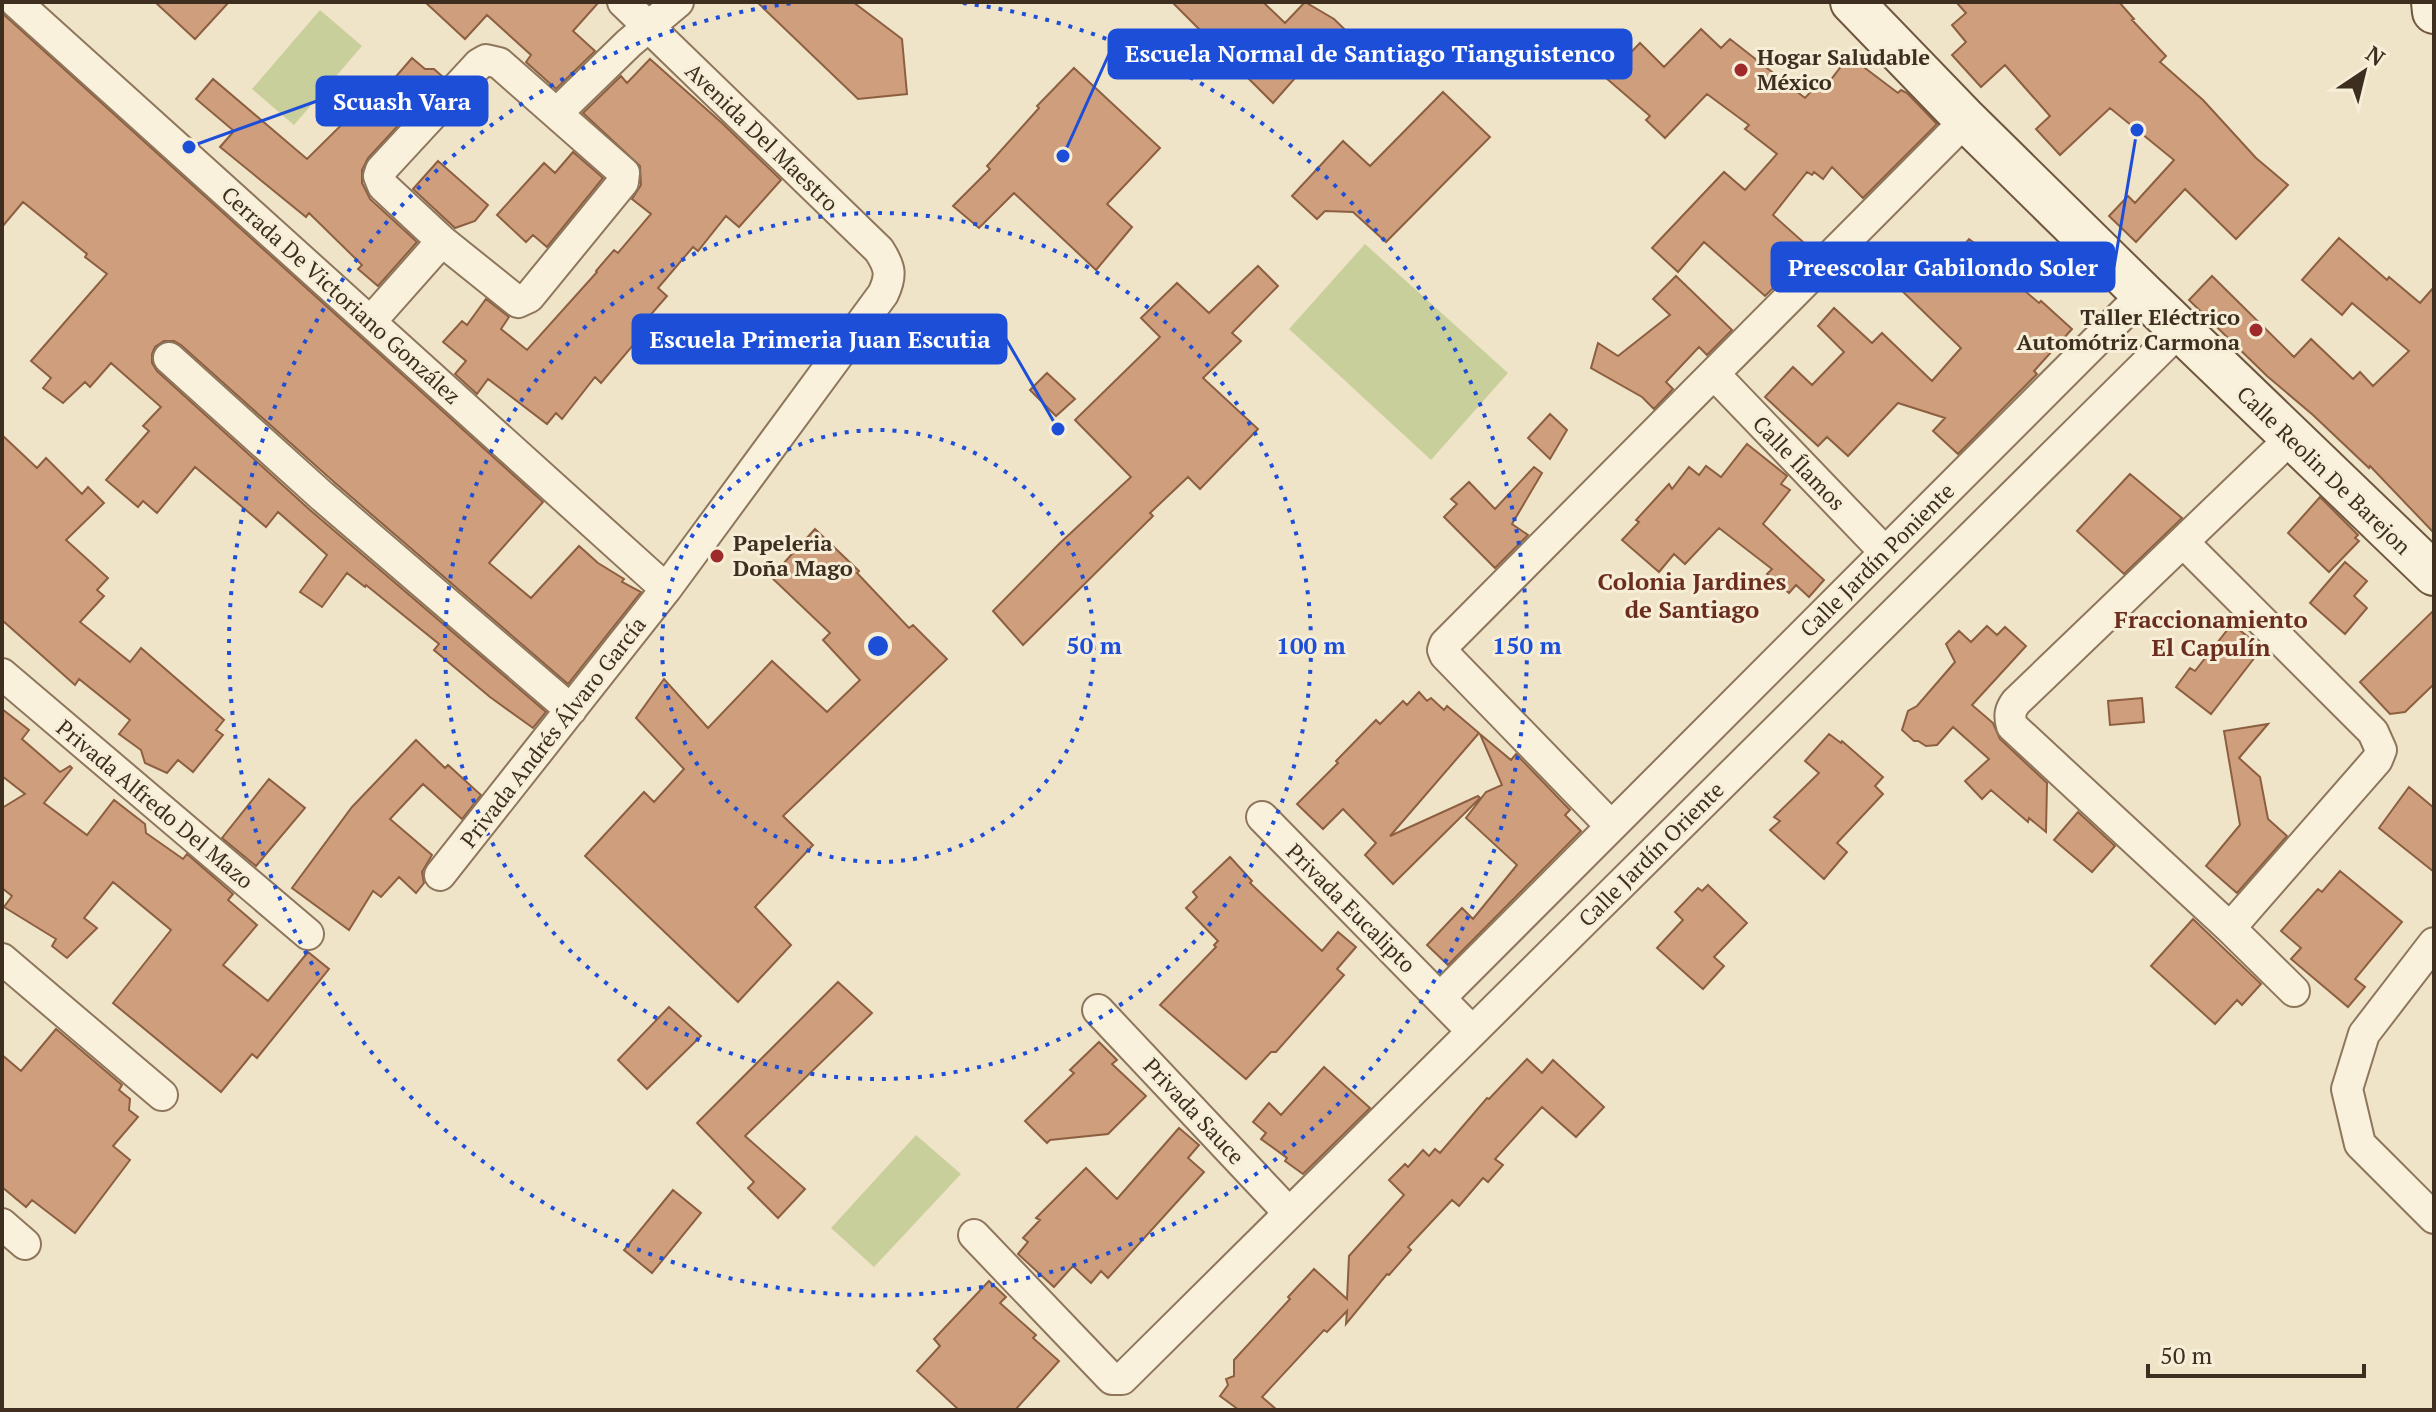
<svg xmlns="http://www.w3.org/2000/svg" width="2436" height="1412" viewBox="0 0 2436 1412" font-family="'PT Serif',serif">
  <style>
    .green { fill: #c9cf9b }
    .building { fill: #cf9f7d; stroke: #8d5f41; stroke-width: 2 }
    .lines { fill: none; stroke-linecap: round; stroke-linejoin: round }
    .street-casing { stroke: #8d765c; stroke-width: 34 }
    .secondary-casing { stroke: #6f573f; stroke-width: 46 }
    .street { stroke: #faf1dc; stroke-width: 30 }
    .secondary { stroke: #faf1dc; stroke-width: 42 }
    .ring { fill: none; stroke: #1d4ed8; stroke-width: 4; stroke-dasharray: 4 8 }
    .poi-dot { fill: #9e2a2b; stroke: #f7eed8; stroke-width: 3 }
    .labels { text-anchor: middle; stroke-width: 6; stroke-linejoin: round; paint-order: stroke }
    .poi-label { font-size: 22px; font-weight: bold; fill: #3d2e20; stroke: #f7eed8; text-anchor: start }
    .street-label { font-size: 22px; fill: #3d2e20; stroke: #f7eed8 }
    .neighbourhood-label { font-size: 24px; font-weight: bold; fill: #6b2e1e; stroke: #f7eed8 }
    .centre { fill: #1d4ed8; stroke: #f7eed8; stroke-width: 4 }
    .ring-label { font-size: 24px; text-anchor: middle; font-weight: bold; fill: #1d4ed8; stroke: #f7eed8; stroke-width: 6; stroke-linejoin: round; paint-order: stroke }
    .leader { fill: none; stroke: #1d4ed8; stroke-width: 3 }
    .callout-dot { fill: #1d4ed8; stroke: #f7eed8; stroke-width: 3 }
    .callout { fill: #1d4ed8; stroke: #1d4ed8; stroke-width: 3 }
    .callout-label { font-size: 24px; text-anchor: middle; font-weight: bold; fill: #fff }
  </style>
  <rect width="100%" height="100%" fill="#f0e4c8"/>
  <!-- green -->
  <path class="green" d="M320,10L362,46L294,125L252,89Z
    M1365,244L1508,373L1431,460L1289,329Z
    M916,1135L961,1174L874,1267L831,1228Z"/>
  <!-- building -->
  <path class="building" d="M155,2H229L195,39Z
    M425,2H599L573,31L595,51L556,89L526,62L531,55L487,15L465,39Z
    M757,2H853L902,39L907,94L858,99Z
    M1172,2H1263L1285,23L1305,2L1334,19L1369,53L1344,78L1318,52L1273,103Z
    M1956,2H2119L2134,19L2132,20L2166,56L2160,62L2203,100L2256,158L2288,185L2236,239L2185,189L2136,242L2109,216L2128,196L2135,203L2174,160L2110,108L2060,155L2036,129L2050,116L2005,65L1981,87L1952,55L1966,42L1952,25L1966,13Z
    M2,13L543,502L489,563L531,598L579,546L598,563L624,579L622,582L641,592L568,684L334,482L181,345L174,341H164L155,347L152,354V363L157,371L310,510L546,712L533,728L490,697L434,650L439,644L366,585L365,587L347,573L322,607L300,592L327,555L278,512L266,527L195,467L157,513L143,501L138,507L106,480L149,431L143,426L161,407L111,363L90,387L85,382L63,403L43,388L51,378L31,361L107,274L85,257L87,254L23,202L2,227Z
    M1701,29L1721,48L1730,39L1805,98L1817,85L1823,90L1849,56L1898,93L1901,90L1907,93L1937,124L1863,198L1832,167L1823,179L1814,172L1812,175L1807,172L1773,215L1812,250L1765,296L1704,242L1678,272L1652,248L1724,172L1745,190L1777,154L1745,129L1749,125L1707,94L1665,138L1646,120L1650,116L1606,78L1640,43L1664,67Z
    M412,58L425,69H434L443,77L368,158L362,170V183L370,199L417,242L378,286L358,269L362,265L309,213L306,217L220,147L234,131L196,99L213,79L307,159L390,77L393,80Z
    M650,59L723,124L781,180L739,227L726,216L698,251L693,247L658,288L667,296L646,320L651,324L601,383L595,377L562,419L556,413L547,424L488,379L477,394L455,374L466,361L443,342L462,321L467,325L486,299L509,317L501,329L527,350L597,272L596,271L614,250L618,253L651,214L632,199L641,185L640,166L583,113L621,76L627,83Z
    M1074,68L1160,148L1107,204L1132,227L1096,270L1014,193L979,228L953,206L990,169L987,166L1039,108L1037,106Z
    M1443,92L1490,137L1386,242L1353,212L1325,211L1317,219L1292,196L1343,141L1370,166Z
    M573,152L603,178L547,247L533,235L526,242L497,215L544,163L555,173Z
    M438,161L488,205L475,221L455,228L413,189Z
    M2339,238L2387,280L2389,277L2420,303L2434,287V533L2370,466L2369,468L2313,415L2267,376L2189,300L2212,276L2294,357L2311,339L2353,379L2360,372L2373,386L2409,351L2352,303L2342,315L2302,280Z
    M1969,239L2001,263L1997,267L2039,303L2041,301L2072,329L2034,371L2037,374L1958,454L1933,431L1945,418L1898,403L1848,456L1827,437L1818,446L1765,397L1793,367L1812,385L1844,352L1818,326L1834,308L1872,343L1882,333L1932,381L1961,348L1897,286L1914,269L1930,285Z
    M1258,266L1278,286L1232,333L1241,341L1203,378L1258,429L1200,489L1188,477L1150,513L1153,516L1023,645L993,611L1060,543L1131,477L1075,420L1160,337L1141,318L1177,283L1209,313Z
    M1676,276L1732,330L1707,355L1699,347L1666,382L1673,389L1654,409L1642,397L1591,368L1598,343L1618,356L1670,315L1653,299Z
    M1047,373L1075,399L1056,416L1030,390Z
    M1550,414L1567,430L1550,459L1528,438Z
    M2,435L37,468L46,458L82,494L88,487L104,503L66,540L108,578L97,590L104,596L80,622L130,662L141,648L224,720L216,730L223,735L193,772L178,760L167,773L145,763L141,750L119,734L130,720L79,679L75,685L2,620Z
    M1747,444L1787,476L1781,484L1790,490L1763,524L1824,580L1809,597L1796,585L1789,593L1767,574L1772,569L1719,528L1685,564L1674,554L1659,572L1622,540L1639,522L1636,520L1669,484L1672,489L1689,467L1699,475L1706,466L1721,477Z
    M1534,467L1542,473L1512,524L1528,535L1495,568L1444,517L1457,504L1451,499L1469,482L1495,509Z
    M2130,474L2182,518L2124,574L2077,531Z
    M2320,497L2358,535L2355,538L2359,541L2329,572L2288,533Z
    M815,529L859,571L857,573L909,628L913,625L947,659L783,816L813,845L755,907L791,945L738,1002L585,856L644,792L654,802L684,769L636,718L664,679L708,728L772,661L827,712L860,680L823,640L830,633L771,577Z
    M2345,562L2367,581L2354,596L2367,608L2345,634L2310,603Z
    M2434,610V684L2405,712L2390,714L2360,682Z
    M2232,624L2262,648L2211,714L2176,687L2190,668L2195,671Z
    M1987,626L1997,635L2005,627L2026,646L1972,705L1993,723L2000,739L2047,783L2046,832L2029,818L2028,822L1991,790L1982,799L1965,781L1989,759L1953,727L1937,745L1926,746L1918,741H1914L1902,730L1908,711L1917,706L1955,662L1946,644L1959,631L1971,642Z
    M1419,692L1427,701L1431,698L1444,710L1447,706L1479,733L1390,836L1478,796L1480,798L1393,884L1365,855L1376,843L1343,809L1323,829L1297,804L1338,763L1336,761L1376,720L1380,724L1403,701L1407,705Z
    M2142,698L2144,722L2110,725L2108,701Z
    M2,709L29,730L22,739L60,772L70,766L72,768L44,803L87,835L114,800L145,824L146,833L183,859L187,854L233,894L228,900L257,925L223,965L268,1001L308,952L329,969L257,1058L252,1054L221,1092L113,1003L171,930L113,882L84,918L97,928L67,958L52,946L56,939L4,907L12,896L2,888V808L25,794L2,776Z
    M2268,724L2239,758L2260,777L2268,819L2287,836L2237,893L2206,866L2240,825L2224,731Z
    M1480,734L1511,760L1516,754L1570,810L1565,815L1581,831L1448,965L1427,945L1462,908L1473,919L1517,865L1466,818L1486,792L1502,785Z
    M1829,734L1841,743L1842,741L1883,777L1875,786L1883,794L1837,843L1847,852L1824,879L1770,830L1780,821L1774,817L1819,773L1805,761Z
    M416,740L445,768L448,765L481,795L462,819L423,784L390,819L432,855L422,872L424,883L416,893L399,877L381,897L373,891L349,930L292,888L352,807Z
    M269,779L305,808L256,866L222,838Z
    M2409,787L2434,808V872L2379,828Z
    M2078,812L2115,846L2092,872L2054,840Z
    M1230,857L1252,881L1250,883L1322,951L1338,932L1356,947L1337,969L1344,975L1276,1052H1271L1246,1079L1160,1005L1216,947L1214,945L1218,941L1186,908L1197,897L1193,892Z
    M2340,871L2402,922L2355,979L2365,987L2348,1007L2291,959L2301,948L2281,931L2318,889L2322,892Z
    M1708,885L1747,923L1714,957L1724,966L1703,989L1657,948L1683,920L1675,912L1698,888L1702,891Z
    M2193,919L2261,984L2242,1005L2237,1000L2215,1024L2151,966Z
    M838,982L872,1013L745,1136L805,1189L778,1218L748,1188L754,1182L697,1123Z
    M669,1007L701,1036L647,1089L618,1060Z
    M56,1029L122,1085L119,1090L130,1099L129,1110L138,1117L113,1146L130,1160L75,1233L32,1200L26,1207L2,1187V1055L21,1071Z
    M1099,1042L1117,1060L1112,1064L1146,1096L1108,1134L1050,1140L1047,1143L1025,1121L1074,1073L1070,1070Z
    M1527,1059L1542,1073L1553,1060L1604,1107L1576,1137L1542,1107L1495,1159L1503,1165L1488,1182L1483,1178L1459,1206L1452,1200L1408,1247L1411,1250L1389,1275L1387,1274L1346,1324L1347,1311L1327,1332L1324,1330L1262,1397L1277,1410H1239L1220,1396L1228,1385L1226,1379L1234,1376V1360L1290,1299L1288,1297L1314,1269L1347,1299L1349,1256L1404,1195L1389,1180L1405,1164L1408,1167L1423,1150L1429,1156L1435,1149L1440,1153L1487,1098L1489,1099Z
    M1324,1067L1370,1108L1303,1174L1285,1161L1287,1158L1261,1139L1266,1133L1253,1122L1269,1103L1281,1115Z
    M1179,1128L1199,1145L1188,1158L1204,1172L1108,1278L1101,1271L1091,1283L1073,1266L1054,1287L1018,1254L1028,1242L1023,1238L1040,1220L1036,1218L1086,1168L1117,1199Z
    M673,1190L701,1213L652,1273L624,1250Z
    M989,1281L1006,1297L1000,1303L1036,1335L1033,1338L1059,1361L1015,1410H959L917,1371L940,1346L934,1339Z"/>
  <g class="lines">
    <!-- street casing -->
    <g class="street-casing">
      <path id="street" d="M16,2L666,589
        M486,60L499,63L624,173L623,182L529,297L518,302L442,241L383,186L379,176L381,170L479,64Z
        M557,113L629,43L678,2
        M371,321L442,241
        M169,358L322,496L571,710
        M1714,374L1885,552
        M2291,438L2016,702C2010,710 2009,716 2012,726L2230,928L2294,991
        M2184,543L2373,732L2381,750L2377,760L2230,928
        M2,674L308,934
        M1262,817L1472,1031
        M1611,826L1445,655L1443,650L1445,644L1966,120
        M440,875L666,589L883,294C892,275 890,267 879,250L623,2
        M2434,943L2364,1034L2347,1089L2360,1144L2434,1218
        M2,959L162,1095
        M1440,998L2143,294
        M1098,1010L1289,1213
        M2,1224L25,1244
        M974,1235L1108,1375L1112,1379H1122L2180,330"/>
    </g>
    <!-- secondary casing -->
    <g class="secondary-casing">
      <path id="secondary" d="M1852,2L1966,120L2143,294L2434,574
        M2433,2L2434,12"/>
    </g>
    <!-- street -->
    <use href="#street" class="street"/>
    <!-- secondary -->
    <use href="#secondary" class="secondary"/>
  </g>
  <!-- distance rings -->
  <g class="ring">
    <circle cx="878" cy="646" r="216"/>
    <circle cx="878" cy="646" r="433"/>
    <path d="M963 3A649 649 0 1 1 793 3"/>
  </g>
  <!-- markers -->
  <g class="poi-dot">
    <circle cx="1741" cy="70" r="8"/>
    <circle cx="2256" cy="330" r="8"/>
    <circle cx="717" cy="556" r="8"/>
  </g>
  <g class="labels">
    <!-- poi labels -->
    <g class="poi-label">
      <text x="1757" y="65">Hogar Saludable<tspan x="1757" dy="25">México</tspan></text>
      <text x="2240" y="325" text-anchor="end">Taller Eléctrico<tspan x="2240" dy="25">Automótriz Carmona</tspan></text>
      <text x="733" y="551">Papeleria<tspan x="733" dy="25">Doña Mago</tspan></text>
    </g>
    <!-- street labels -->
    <g class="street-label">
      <text transform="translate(762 137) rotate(44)" y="8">Avenida Del Maestro</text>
      <text transform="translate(341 295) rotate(42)" y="8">Cerrada De Victoriano González</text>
      <text transform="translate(1799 463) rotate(46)" y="8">Calle Ílamos</text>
      <text transform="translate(2324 470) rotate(44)" y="8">Calle Reolin De Barejon</text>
      <text transform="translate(1877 560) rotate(-45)" y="8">Calle Jardín Poniente</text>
      <text transform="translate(553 732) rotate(-52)" y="8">Privada Andrés Álvaro García</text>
      <text transform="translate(155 804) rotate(40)" y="8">Privada Alfredo Del Mazo</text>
      <text transform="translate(1651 854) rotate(-45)" y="8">Calle Jardín Oriente</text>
      <text transform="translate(1351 908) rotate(45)" y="8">Privada Eucalipto</text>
      <text transform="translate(1194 1111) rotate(47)" y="8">Privada Sauce</text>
    </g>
    <!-- neighbourhood labels -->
    <g class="neighbourhood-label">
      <text x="1692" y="590">Colonia Jardines<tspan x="1692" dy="28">de Santiago</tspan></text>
      <text x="2211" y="628">Fraccionamiento<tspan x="2211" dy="28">El Capulín</tspan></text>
    </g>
  </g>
  <circle cx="878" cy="646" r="12" class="centre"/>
  <g class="ring-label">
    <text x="1094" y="654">50 m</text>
    <text x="1311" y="654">100 m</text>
    <text x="1527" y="654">150 m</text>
  </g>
  <!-- callouts -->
  <path class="leader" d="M1063 156L1109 54M189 147L317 101M2137 130L2114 267M1058 429L1006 339"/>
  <g class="callout-dot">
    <circle cx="1063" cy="156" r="8"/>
    <circle cx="189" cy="147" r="8"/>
    <circle cx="2137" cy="130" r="8"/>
    <circle cx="1058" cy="429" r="8"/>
  </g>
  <g class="callout">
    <rect x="1109" y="30" width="522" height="48" rx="8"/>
    <rect x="317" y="77" width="170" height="48" rx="8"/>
    <rect x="1772" y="243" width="342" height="48" rx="8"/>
    <rect x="633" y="315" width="373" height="48" rx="8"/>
  </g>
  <g class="callout-label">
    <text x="1370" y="62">Escuela Normal de Santiago Tianguistenco</text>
    <text x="402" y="110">Scuash Vara</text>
    <text x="1943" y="276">Preescolar Gabilondo Soler</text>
    <text x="820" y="348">Escuela Primeria Juan Escutia</text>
  </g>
  <!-- border -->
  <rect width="2436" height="1412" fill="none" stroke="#3d2e20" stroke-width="8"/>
  <!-- north arrow -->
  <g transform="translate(2364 72) rotate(35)" stroke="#f7eed8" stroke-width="6" paint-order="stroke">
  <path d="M0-6L14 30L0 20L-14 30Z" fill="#3d2e20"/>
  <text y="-12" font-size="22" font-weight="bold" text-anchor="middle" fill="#3d2e20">N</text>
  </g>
  <!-- scale -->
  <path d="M2148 1364v12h216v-12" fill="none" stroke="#3d2e20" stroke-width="4"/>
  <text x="2160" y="1364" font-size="24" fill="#3d2e20" stroke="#f7eed8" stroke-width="6" paint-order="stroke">50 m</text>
</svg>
